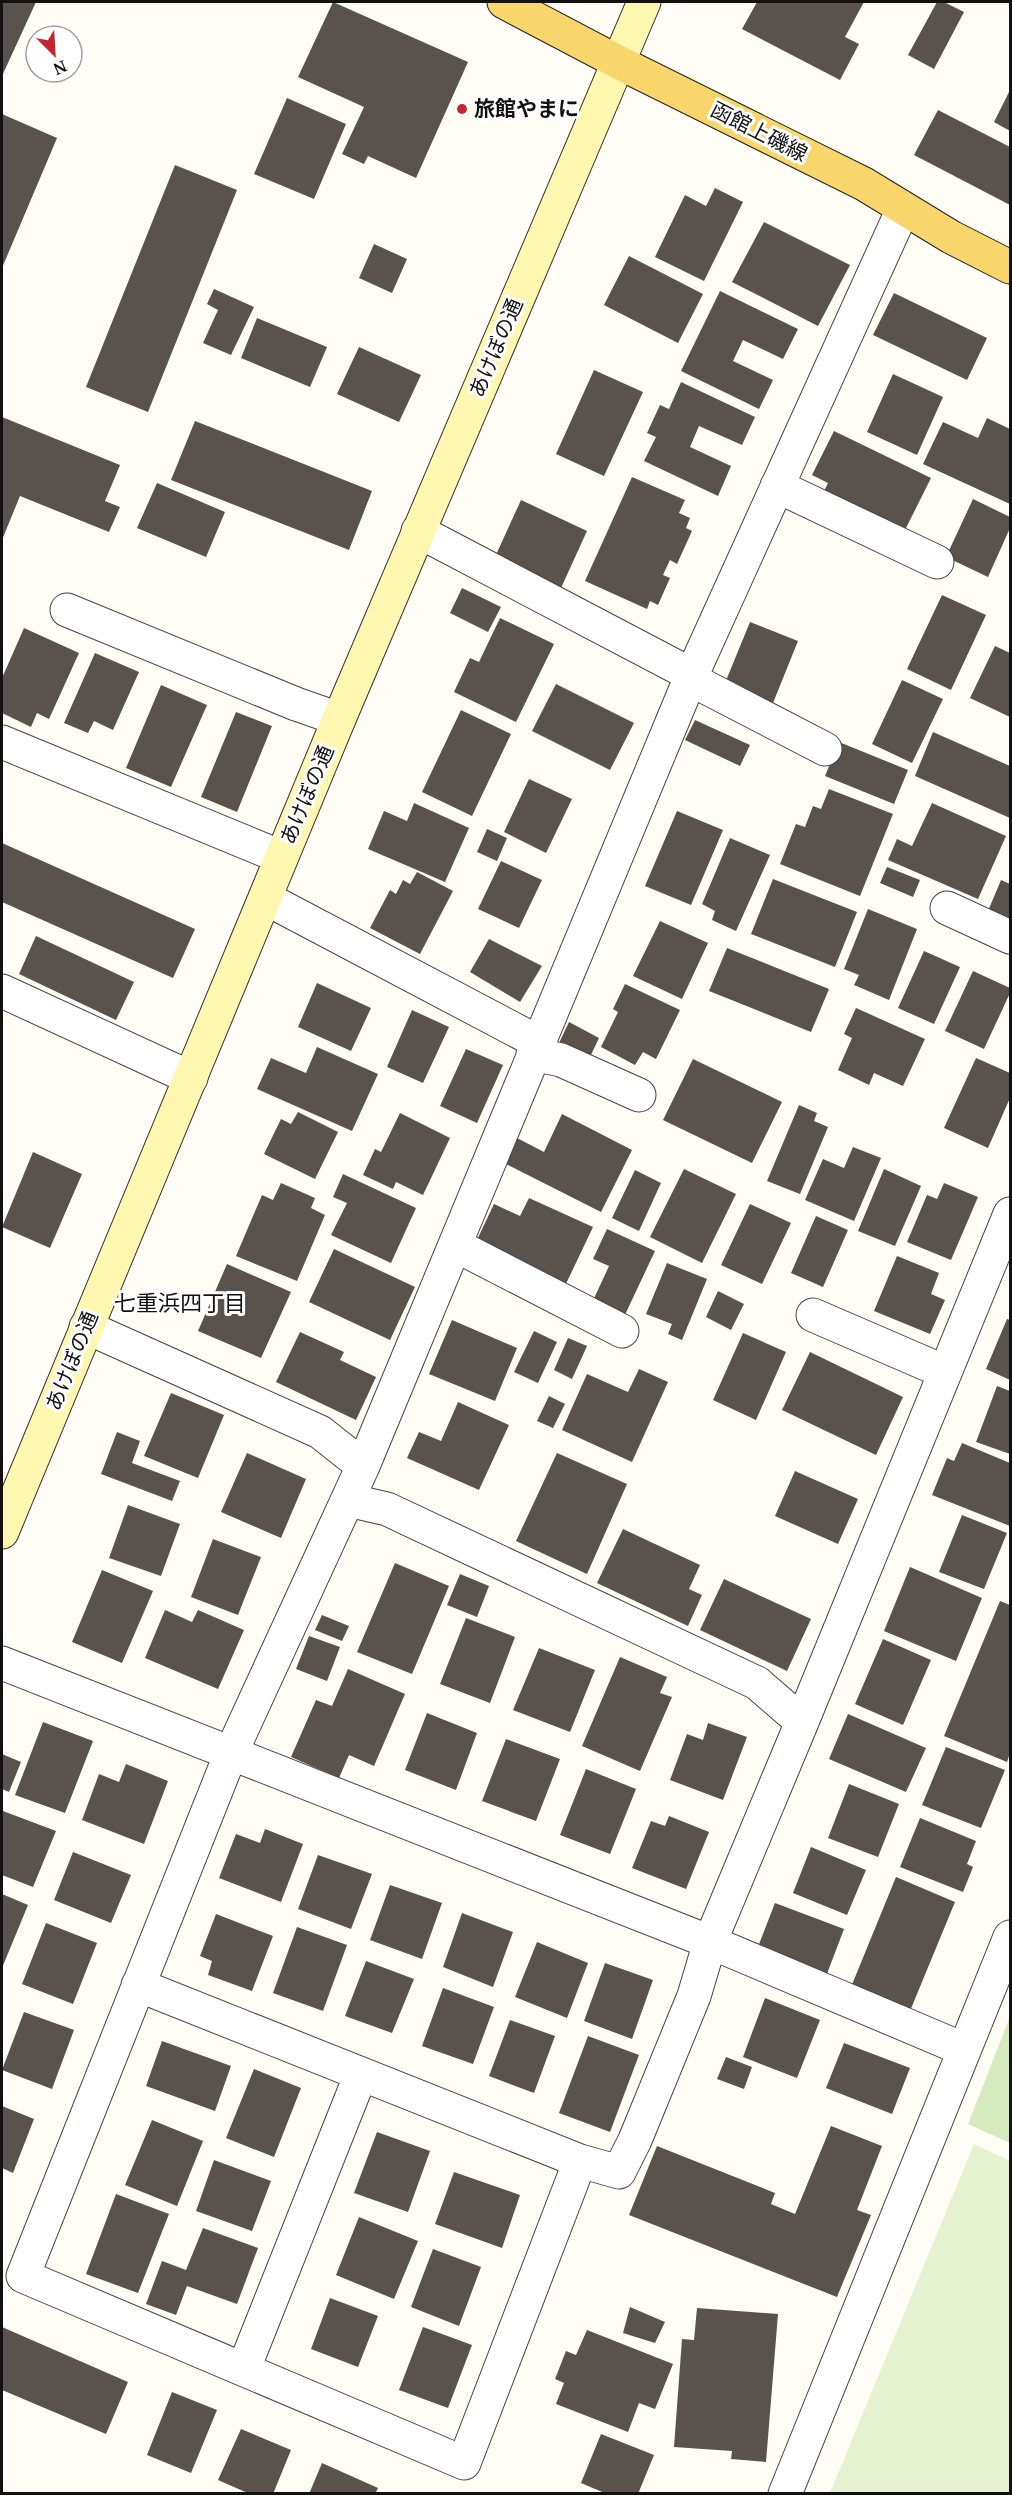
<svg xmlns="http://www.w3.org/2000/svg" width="1012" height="2495" viewBox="0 0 1012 2495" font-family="'Noto Serif','Noto Sans JP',serif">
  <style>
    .green { fill: #d5ebbd }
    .pitch { fill: #e6f2cf }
    .building { fill: #5a524d }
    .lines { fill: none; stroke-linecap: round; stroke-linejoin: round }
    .street-casing { stroke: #444; stroke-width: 35 }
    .secondary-casing { stroke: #333; stroke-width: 35 }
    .primary-casing { stroke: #222; stroke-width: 35 }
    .street { stroke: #fff; stroke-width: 33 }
    .secondary { stroke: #fff6b0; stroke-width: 33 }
    .primary { stroke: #f9d66b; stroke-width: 33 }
    .poi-dot { fill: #c4262e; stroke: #fff; stroke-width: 2 }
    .labels { text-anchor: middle; stroke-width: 6; stroke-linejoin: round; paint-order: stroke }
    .poi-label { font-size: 21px; font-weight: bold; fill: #111; stroke: #fff; text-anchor: start }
    .street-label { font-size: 21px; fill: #111; stroke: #fff }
    .neighbourhood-label { font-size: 22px; fill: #111; stroke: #fff }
  </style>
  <rect width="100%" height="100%" fill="#fffdf5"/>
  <!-- green -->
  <path class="green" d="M1010,2017V2143L968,2124Z"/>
  <!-- pitch -->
  <path class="pitch" d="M974,2144L1010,2161V2493H830Z"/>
  <!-- building -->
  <path class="building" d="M2,2H36L2,76Z
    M333,2L468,62L416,178L368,156L364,164L342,154L364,107L298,77Z
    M757,2H864L845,37L859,44L840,80L742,29Z
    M937,2H944L964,12L934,69L908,55Z
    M1010,90V131L994,122Z
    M287,98L346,124L314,199L254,174Z
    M938,110L1010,147V205L914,155Z
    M2,114L57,138L2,268Z
    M175,165L237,190L148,412L86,387Z
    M715,188L743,202L704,281L655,257L685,195L706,206Z
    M764,222L850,265L818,326L732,282Z
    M374,244L407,259L392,293L359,278Z
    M629,256L703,294L678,343L604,305Z
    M214,289L254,307L231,355L203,343L218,310L207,304Z
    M720,291L798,329L783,359L743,340L733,361L773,380L759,409L681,371Z
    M894,293L987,338L967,380L873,335Z
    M257,318L327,347L310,387L241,358Z
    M359,347L421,375L399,422L337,394Z
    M594,370L643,392L604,476L556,454Z
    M893,374L943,397L917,455L867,432Z
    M681,382L755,417L742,445L699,426L690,447L731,466L718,496L644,461L656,437L647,433L660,405L669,409Z
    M2,417L120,465L105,501L120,507L109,532L20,496L2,540Z
    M987,418L1010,429V504L923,464L943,422L978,438Z
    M195,421L372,491L349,550L171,480Z
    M834,431L931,478L902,536L821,497L828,483L812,475Z
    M632,477L685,500L679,513L690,518L686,528L692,531L677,564L670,560L663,575L670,578L658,605L650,601L647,609L585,581Z
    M157,483L225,512L206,557L137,528Z
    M973,499L1010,517V528L988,577L946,557Z
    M521,500L587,531L561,588L495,557Z
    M462,588L501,607L488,632L450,613Z
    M942,595L986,615L951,690L907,669Z
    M500,618L554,644L516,722L454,692L470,658L479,662Z
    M750,622L798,641L773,703L725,683Z
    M24,628L79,653L49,719L37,713L31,727L2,713V678Z
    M995,646L1010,653V717L970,698Z
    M95,653L139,672L113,730L94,721L88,733L64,723Z
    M902,680L943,699L912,763L872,744Z
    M556,684L634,723L610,770L532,731Z
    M161,685L207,705L171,787L126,768Z
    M461,710L511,734L472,816L422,792Z
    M236,712L272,726L237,812L201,797Z
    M695,720L750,745L740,766L685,740Z
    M933,732L1010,766V818L915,776Z
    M839,742L908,770L894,804L825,776Z
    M529,779L572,799L546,853L504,832Z
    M829,789L893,814L860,896L780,864L796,824L805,827L813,806L821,809Z
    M414,803L469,828L445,882L368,849L384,811L407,821Z
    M932,803L1006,836L978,899L888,860L897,839L912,846Z
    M677,811L723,830L691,905L645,886Z
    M487,829L507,838L497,861L477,852Z
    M730,838L770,855L736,931L712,920L715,911L702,904Z
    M2,843L195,929L173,978L2,902Z
    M501,861L542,880L519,928L478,909Z
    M887,867L920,880L913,897L880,883Z
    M417,872L453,891L420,954L370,928L390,890L396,894L403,880L410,884Z
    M773,879L857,912L835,967L751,934Z
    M1001,880L1010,884V920L988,911Z
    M868,909L917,929L889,1000L854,985L859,975L844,969Z
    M660,921L708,943L682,999L633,976Z
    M36,936L134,982L116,1020L19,974Z
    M489,939L542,966L520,1002L470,972Z
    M727,948L829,989L811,1032L709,991Z
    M924,951L960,967L934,1024L898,1008Z
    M973,971L1010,988V993L984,1049L945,1031Z
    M317,983L371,1008L351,1051L298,1027Z
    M625,984L680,1010L656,1059L643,1052L635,1065L601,1047L618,1012L613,1009Z
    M856,1008L925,1039L903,1086L874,1073L869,1085L838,1070L852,1038L844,1034Z
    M412,1010L449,1027L423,1083L387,1067Z
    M569,1022L599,1038L589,1059L559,1043Z
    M317,1047L378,1074L352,1131L257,1089L271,1058L306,1073Z
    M466,1049L503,1065L477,1123L440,1106Z
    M976,1058L1010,1073V1098L988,1148L944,1128Z
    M693,1059L782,1102L752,1163L663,1120Z
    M799,1105L817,1113L814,1121L828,1127L800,1194L767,1181Z
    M298,1112L338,1132L315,1179L264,1154L281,1119L291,1124Z
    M400,1113L450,1138L423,1195L396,1182L393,1189L363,1175L375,1149L381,1152Z
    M562,1114L632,1150L601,1212L504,1163L517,1138L544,1152Z
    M853,1147L881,1158L854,1221L805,1200L823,1159L844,1168Z
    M33,1152L82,1174L50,1248L2,1227Z
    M684,1169L736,1194L702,1263L650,1237Z
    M884,1169L921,1186L895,1246L858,1231Z
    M635,1170L661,1183L639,1231L612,1218Z
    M343,1174L416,1208L391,1263L331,1235L347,1203L333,1197Z
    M281,1183L315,1198L311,1208L325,1215L297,1281L236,1256L262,1195L273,1200Z
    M944,1183L978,1197L951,1260L907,1242L927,1195L937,1199Z
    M529,1198L593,1227L564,1288L474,1246L494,1204L520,1216Z
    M750,1204L791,1223L762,1284L721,1265Z
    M816,1216L848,1230L823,1287L791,1273Z
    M607,1229L655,1251L623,1319L591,1305L609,1266L593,1259Z
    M334,1249L415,1287L390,1340L309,1302Z
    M897,1256L939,1273L931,1294L945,1300L930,1334L874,1311Z
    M667,1263L707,1279L682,1340L668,1334L672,1324L646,1314Z
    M227,1264L291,1292L261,1358L198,1331Z
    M718,1291L744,1304L731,1330L706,1317Z
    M1007,1319L1010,1320V1380L986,1369Z
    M452,1320L517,1348L495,1401L429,1374Z
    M534,1331L557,1342L538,1383L514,1372Z
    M300,1332L344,1352L340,1360L376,1377L356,1420L276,1382Z
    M743,1333L786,1352L756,1420L713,1400Z
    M568,1338L587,1346L572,1379L554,1370Z
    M810,1352L903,1397L876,1455L782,1410Z
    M639,1369L668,1382L632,1462L562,1430L587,1374L628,1392Z
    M997,1386L1010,1391V1454L976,1442Z
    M171,1393L224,1415L198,1478L144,1456Z
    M549,1396L565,1404L553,1428L537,1421Z
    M458,1402L509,1425L479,1490L407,1458L419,1432L441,1441Z
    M117,1432L140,1441L132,1463L180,1481L172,1501L101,1474Z
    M962,1443L1010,1463V1526L932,1495L947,1458L954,1461Z
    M247,1453L306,1479L281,1538L221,1512Z
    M557,1453L627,1484L587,1574L516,1541Z
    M795,1471L858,1499L838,1544L775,1516Z
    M128,1505L180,1524L161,1576L109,1558Z
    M962,1515L1007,1533L984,1589L939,1572Z
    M623,1529L700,1565L689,1589L702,1595L688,1626L597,1583Z
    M213,1539L261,1557L238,1615L191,1597Z
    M395,1563L449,1586L412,1674L357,1652Z
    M910,1567L982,1598L956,1661L884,1631Z
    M102,1570L153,1591L122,1663L72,1642Z
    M460,1574L489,1586L477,1617L447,1605Z
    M724,1579L811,1619L787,1671L700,1630Z
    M1000,1601L1010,1605V1753L1007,1762L944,1736Z
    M165,1610L192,1622L198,1610L244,1630L218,1689L145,1658Z
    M322,1615L349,1626L342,1641L315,1630Z
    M466,1618L515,1637L490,1703L440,1684Z
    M309,1636L340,1647L327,1681L296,1669Z
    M883,1639L931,1660L903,1725L855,1704Z
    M539,1648L595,1670L570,1732L513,1710Z
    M620,1657L667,1677L660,1693L672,1697L640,1771L582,1746Z
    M348,1669L405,1694L374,1766L349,1755L339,1778L291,1757L316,1700L332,1706Z
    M427,1713L477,1733L456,1790L405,1770Z
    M848,1714L926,1748L906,1792L829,1759Z
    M43,1722L93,1741L65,1813L15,1795Z
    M708,1723L747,1737L723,1800L670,1780L687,1734L703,1740Z
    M506,1739L560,1759L536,1821L482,1801Z
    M946,1747L1005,1770L981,1828L922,1805Z
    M2,1754L21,1762L9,1792L2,1789Z
    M126,1764L168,1781L144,1844L82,1820L99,1774L119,1782Z
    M586,1769L636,1789L610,1854L560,1835Z
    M849,1784L899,1804L878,1857L828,1838Z
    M3,1811L56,1831L33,1887L2,1875Z
    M669,1816L709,1832L686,1889L632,1868L651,1821L665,1826Z
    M920,1818L976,1841L967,1864L973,1867L963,1892L900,1867Z
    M265,1829L303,1844L281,1902L219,1878L236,1834L260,1843Z
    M811,1847L866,1870L847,1915L793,1893Z
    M73,1852L131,1875L111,1923L54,1900Z
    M318,1855L372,1874L351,1929L298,1909Z
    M896,1877L955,1902L910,2011L851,1987Z
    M390,1885L442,1903L422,1959L370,1940Z
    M2,1894L28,1905L2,1968Z
    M775,1903L844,1929L825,1979L756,1952Z
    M462,1913L513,1932L493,1987L443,1967Z
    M216,1914L273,1936L252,1991L208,1975L212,1961L200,1956Z
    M46,1923L97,1943L73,2004L22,1984Z
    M297,1927L347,1945L323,2011L273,1993Z
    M537,1942L588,1963L567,2018L515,1997Z
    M366,1961L414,1979L392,2033L345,2016Z
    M605,1963L653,1980L632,2039L584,2021Z
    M443,1988L494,2007L473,2064L422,2046Z
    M765,1998L820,2020L797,2078L743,2057Z
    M24,2012L74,2030L52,2089L2,2070Z
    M510,2020L555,2036L534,2093L489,2076Z
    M588,2036L639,2055L610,2132L559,2113Z
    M162,2041L231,2066L215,2111L146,2086Z
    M844,2043L910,2068L892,2114L826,2088Z
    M726,2057L752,2067L744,2089L717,2079Z
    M254,2069L301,2088L274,2157L226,2138Z
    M2,2106L34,2119L13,2173L2,2168Z
    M152,2120L203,2141L177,2206L125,2185Z
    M831,2126L882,2146L857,2210L871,2215L837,2297L629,2215L657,2146L775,2193L771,2204L795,2214Z
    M377,2132L430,2151L408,2212L354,2193Z
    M214,2160L271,2181L252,2231L196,2211Z
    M454,2172L520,2195L502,2248L435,2224Z
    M116,2194L169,2214L138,2293L86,2274Z
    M359,2217L418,2241L394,2299L336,2275Z
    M203,2228L258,2248L237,2304L187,2286L176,2315L146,2304L162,2261L186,2270Z
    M433,2249L481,2267L459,2326L411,2307Z
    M330,2298L378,2316L358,2367L311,2349Z
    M630,2307L665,2322L655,2343L623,2333Z
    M697,2308L778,2314L766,2462L731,2459L732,2451L674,2447L682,2339L694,2340Z
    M2,2327L128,2382L106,2434L2,2390Z
    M423,2327L472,2345L448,2408L399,2390Z
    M587,2330L673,2364L655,2409L639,2403L628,2432L556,2404L564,2383L555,2379L566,2351L576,2355Z
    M172,2392L217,2410L191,2473L147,2455Z
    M241,2429L291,2450L273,2494H250L218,2480Z
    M601,2434L654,2455L638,2494H607L581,2483Z
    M322,2463L378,2488L375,2494H309Z"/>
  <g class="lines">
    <!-- street casing -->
    <g class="street-casing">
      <path id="street" d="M903,209L690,679L363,1466L231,1753L23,2276L464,2463L580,2161L619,2172L635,2140L694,1996L710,1942L802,1722L1010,1214
        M777,486L937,562
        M418,531L692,675
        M67,610L296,704L339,719
        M690,679L825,749
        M2,742L281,857
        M265,898L538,1042
        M947,908L1010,937
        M2,991L191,1078
        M533,1054L561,1060L639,1095
        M455,1245L622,1331
        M813,1315L945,1372
        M86,1327L320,1432L363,1466
        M348,1500L387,1509L757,1683L802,1722
        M2,1663L710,1942L963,2049
        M138,1985L580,2161
        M244,2368L361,2074
        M785,2494L1010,1937"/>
    </g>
    <!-- secondary casing -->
    <g class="secondary-casing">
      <path id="secondary" d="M2,1532L339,719L644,2"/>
    </g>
    <!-- primary casing -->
    <g class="primary-casing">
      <path id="primary" d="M504,2L618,62L864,184L951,237L1010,267"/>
    </g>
    <!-- street -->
    <use href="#street" class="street"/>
    <!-- secondary -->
    <use href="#secondary" class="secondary"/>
    <!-- primary -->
    <use href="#primary" class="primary"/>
  </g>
  <!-- markers -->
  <circle class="poi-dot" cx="462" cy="109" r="6"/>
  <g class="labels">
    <!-- poi labels -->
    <g class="poi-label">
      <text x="474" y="116">旅館やまに</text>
    </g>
    <!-- street labels -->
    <g class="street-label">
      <text transform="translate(759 132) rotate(27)" y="7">函館上磯線</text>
      <text transform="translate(496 348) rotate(-67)" y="7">あけぼの通</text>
      <text transform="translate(307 795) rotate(-67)" y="7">あけぼの通</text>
      <text transform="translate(72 1361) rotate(-68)" y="7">あけぼの通</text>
    </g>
    <!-- neighbourhood labels -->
    <g class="neighbourhood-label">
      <text x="180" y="1311">七重浜四丁目</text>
    </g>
  </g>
  <!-- border -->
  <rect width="1012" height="2495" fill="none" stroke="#111111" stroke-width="6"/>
  <!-- north arrow -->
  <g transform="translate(54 54) rotate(156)"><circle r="28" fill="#ffffff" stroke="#a0a0a0" stroke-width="1.5"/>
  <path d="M0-4.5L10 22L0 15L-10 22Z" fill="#c4262e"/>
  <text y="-9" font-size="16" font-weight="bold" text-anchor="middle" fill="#111111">N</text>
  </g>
</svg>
